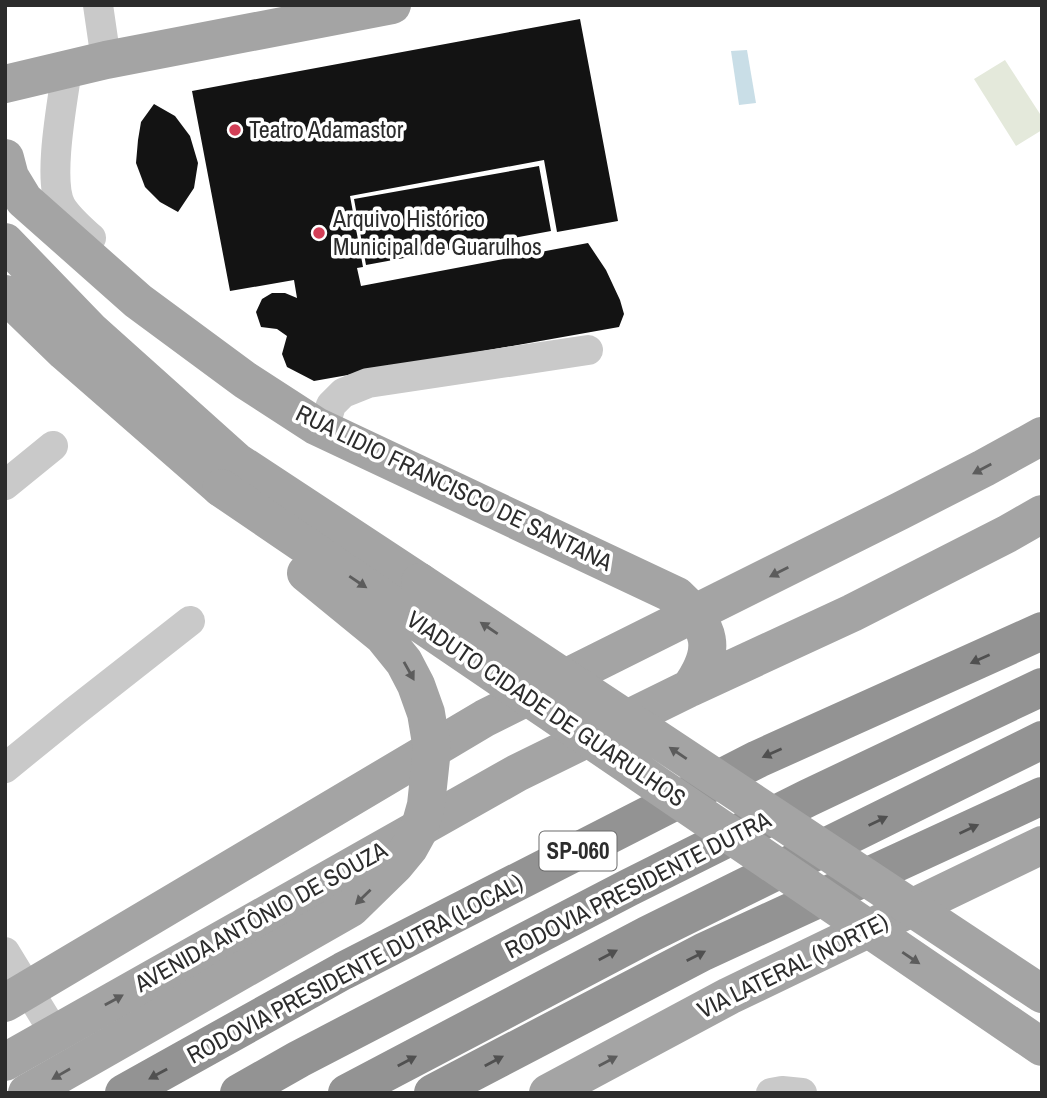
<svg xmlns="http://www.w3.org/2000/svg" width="1047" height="1098" viewBox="0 0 1047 1098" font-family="'Archivo Narrow',sans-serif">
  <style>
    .green { fill: #e4e9db }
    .water { fill: #c9dee7 }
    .building { fill: #131313 }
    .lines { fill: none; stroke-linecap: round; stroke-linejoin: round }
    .minor { stroke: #c9c9c9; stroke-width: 30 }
    .major { stroke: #a4a4a4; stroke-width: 38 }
    .highway { stroke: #939393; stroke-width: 38 }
    .major-bridge { stroke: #a4a4a4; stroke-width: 38 }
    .oneway { fill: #5c5c5c }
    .oneway2 { fill: #505050 }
    .poi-dot { fill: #d33f57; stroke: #fff; stroke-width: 2.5 }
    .labels { text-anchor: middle; stroke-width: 7; stroke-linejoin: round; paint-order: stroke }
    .shield { fill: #fff; stroke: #6b6b6b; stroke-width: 2 }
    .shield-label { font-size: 23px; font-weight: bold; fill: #2c2c2c }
    .poi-label { font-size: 24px; fill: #2c2c2c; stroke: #fff; text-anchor: start }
    .street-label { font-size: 24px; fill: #2c2c2c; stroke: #fff }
  </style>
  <rect width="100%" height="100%" fill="#fff"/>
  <!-- green -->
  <path class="green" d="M1005,60L1042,117V130L1016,146L974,79Z"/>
  <!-- water -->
  <path class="water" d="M747,50L756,103L739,105L731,51Z"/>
  <!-- building -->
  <path class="building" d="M580,19L618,221L557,232L544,160L350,196L363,267L357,268L361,286L588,243L606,270L620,300L624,314L619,327L314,381L287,367L282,354L287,336L277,329L261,327L256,312L262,299L272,293H285L297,298L294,280L230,291L192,91Z
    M154,104L175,116L190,136L198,163L194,188L178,212L160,202L145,187L136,163L138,140L141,122Z
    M539,166L551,231L366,265L354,199Z"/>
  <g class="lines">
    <!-- minor -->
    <path class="minor" d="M98,5L106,60
      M67,69C63,99 47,180 61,206C68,218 81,229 91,238
      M324,429L331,405L343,393L368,383L588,350
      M5,485L53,446
      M5,768L74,712L190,621
      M5,952L55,1034
      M771,1093L782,1091L802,1093"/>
    <!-- major -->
    <path class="major" d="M5,84L106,60L392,5
      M5,158L10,177L24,200L138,301L245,380L316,426L677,596C711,628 718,648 690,688
      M5,242L91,331L236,461L420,582
      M5,294L65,352L221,488
      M5,1003L485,718L900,511L984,468L1042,436
      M5,1062L517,773L690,688L852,613L1007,534L1042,514
      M548,1093L729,996L1042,845"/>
    <!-- highway -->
    <path class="highway" d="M124,1093L343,971L758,759L1042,631
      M239,1093L299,1059L628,888L808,798L1042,687
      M347,1093L647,935L1042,740
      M433,1093L703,952L1042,796"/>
    <!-- major-bridge -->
    <path class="major-bridge" d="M221,488L1042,1047
      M420,582L1042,994
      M27,1093L351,908L395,865L409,848L419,830L426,805L432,749L426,713L416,685L404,662L383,636L306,573"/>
  </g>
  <!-- one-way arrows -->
  <defs><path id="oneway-solid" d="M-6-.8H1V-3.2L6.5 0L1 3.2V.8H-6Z" transform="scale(1.75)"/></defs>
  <g class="oneway">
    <use href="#oneway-solid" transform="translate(982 469) rotate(152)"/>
    <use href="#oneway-solid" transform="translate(779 572) rotate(153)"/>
    <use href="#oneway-solid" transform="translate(358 582) rotate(34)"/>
    <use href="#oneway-solid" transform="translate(489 628) rotate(-146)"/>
    <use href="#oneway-solid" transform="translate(409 671) rotate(61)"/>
    <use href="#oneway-solid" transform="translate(678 753) rotate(-146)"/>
    <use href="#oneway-solid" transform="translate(363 897) rotate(136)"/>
    <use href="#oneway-solid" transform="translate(911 958) rotate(34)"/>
    <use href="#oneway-solid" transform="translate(114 1000) rotate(-29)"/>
    <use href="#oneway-solid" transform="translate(608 1061) rotate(-28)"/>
    <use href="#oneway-solid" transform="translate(61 1074) rotate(150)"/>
  </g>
  <g class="oneway2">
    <use href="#oneway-solid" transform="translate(980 659) rotate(156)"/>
    <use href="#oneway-solid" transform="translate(772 753) rotate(156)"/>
    <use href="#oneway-solid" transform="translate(878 821) rotate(-26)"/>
    <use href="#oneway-solid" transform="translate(969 829) rotate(-25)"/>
    <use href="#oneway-solid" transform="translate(608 955) rotate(-28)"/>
    <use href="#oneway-solid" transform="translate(696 956) rotate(-27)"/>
    <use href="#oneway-solid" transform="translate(407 1061) rotate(-28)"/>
    <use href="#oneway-solid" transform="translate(494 1061) rotate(-28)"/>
    <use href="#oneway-solid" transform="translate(158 1074) rotate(151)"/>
  </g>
  <!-- markers -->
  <g class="poi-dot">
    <circle cx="235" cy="130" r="7"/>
    <circle cx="319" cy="233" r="7"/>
  </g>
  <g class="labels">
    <!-- shield labels -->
    <rect class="shield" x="539.5" y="831.5" width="77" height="39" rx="5"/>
    <g class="shield-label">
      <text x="578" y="859">SP-060</text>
    </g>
    <!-- poi labels -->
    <g class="poi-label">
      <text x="249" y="138">Teatro Adamastor</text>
      <text x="333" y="227">Arquivo Histórico<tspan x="333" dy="28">Municipal de Guarulhos</tspan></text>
    </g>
    <!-- street labels -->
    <g class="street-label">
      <text transform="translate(454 488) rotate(26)" y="8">RUA LIDIO FRANCISCO DE SANTANA</text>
      <text transform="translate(546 709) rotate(34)" y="8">VIADUTO CIDADE DE GUARULHOS</text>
      <text transform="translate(638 885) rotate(-27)" y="8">RODOVIA PRESIDENTE DUTRA</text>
      <text transform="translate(261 917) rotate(-29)" y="8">AVENIDA ANTÔNIO DE SOUZA</text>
      <text transform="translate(793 966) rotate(-26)" y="8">VIA LATERAL (NORTE)</text>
      <text transform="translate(355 969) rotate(-28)" y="8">RODOVIA PRESIDENTE DUTRA (LOCAL)</text>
    </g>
  </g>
  <!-- border -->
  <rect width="1047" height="1098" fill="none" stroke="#2c2c2c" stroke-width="14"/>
</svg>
